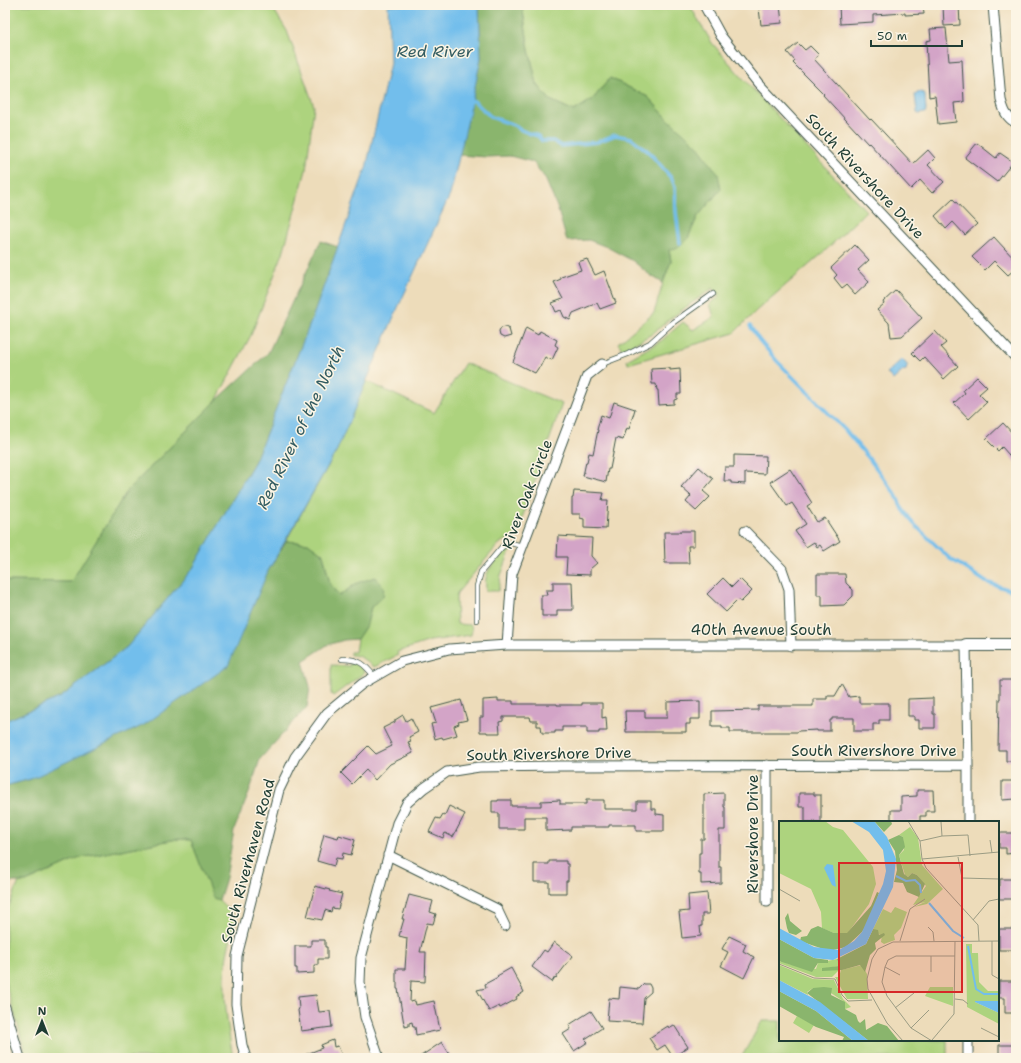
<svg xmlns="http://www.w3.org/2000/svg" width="1021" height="1063" viewBox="0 0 1021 1063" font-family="'Shantell Sans',sans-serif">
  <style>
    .green { fill: #add37e; stroke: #668859 }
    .forest { fill: #8ab56d; stroke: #547950 }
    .water { fill: #72beec; stroke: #487e90 }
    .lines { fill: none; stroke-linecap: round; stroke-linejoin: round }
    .stream { stroke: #72beec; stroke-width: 3.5 }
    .building { fill: #d3a4c7 }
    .service-casing { stroke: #3e5548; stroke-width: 6 }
    .minor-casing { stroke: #3e5548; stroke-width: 11 }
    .tertiary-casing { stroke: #3e5548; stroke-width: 14 }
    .service { stroke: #fff; stroke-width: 4.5 }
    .minor { stroke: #fff; stroke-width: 9 }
    .tertiary { stroke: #fff; stroke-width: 12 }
    .labels { text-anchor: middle; stroke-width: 3; stroke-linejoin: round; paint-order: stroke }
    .street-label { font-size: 15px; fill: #1f3d34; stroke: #fcf5e5 }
    .water-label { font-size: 16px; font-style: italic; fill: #345d62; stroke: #fcf5e5 }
    .inset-river { fill: none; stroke: #72beec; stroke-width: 2 }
    .inset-road { fill: none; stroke: #9b9c84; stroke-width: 1 }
    .view { fill: #d62828; fill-opacity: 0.15; stroke: #d62828; stroke-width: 2 }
    .inset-edge { fill: none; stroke: #1f3d34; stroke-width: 2 }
  </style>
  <rect width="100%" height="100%" fill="#fcf5e5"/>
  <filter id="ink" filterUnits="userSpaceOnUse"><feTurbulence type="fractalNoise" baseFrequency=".025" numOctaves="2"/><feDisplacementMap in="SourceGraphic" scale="8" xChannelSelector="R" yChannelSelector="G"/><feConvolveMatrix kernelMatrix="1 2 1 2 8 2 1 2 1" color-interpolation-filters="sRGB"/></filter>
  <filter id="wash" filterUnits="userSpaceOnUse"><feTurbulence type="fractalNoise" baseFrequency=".012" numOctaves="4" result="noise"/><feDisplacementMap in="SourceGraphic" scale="16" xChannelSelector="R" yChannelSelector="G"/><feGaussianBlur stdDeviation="0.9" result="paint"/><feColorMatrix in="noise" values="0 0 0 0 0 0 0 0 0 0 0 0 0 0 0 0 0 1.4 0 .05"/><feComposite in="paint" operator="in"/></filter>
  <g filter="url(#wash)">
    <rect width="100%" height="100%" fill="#eddcba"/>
    <!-- green -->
    <path class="green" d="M5,5H271L287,31L314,106L306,170L283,253L251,335L216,401L127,491L71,582L5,581Z
      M522,5H690L693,11L712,43L738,73L866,211L824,252L757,310L734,333L628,364L627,360L661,341L683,322L693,330L714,317L710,304L720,296L713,288L675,315L652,334L623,350L618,343L654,313L663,283L671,261L669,249L687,240L698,216L721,189L668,119L648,97L610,78L593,99L574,111L550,100L537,84L529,50Z
      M465,363L562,404L515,538L503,541L498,545L457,593L456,598L457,624L471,625L472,630L471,635L430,641L397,652L398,655L374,667C365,662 363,655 350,655V652H355L357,639L367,624L371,607L383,597L357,583L339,596L330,584L323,554L308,543L286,541L337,450L366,381L434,413Z
      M509,548L511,549L501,575L498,591H486C486,586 485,582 486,578C488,566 501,556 509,548Z
      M350,663C357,664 363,665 364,673L333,696L331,694V665L350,666Z
      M177,839L191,840L213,897L219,900L237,918C234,928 230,939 228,950C221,986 227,1023 233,1058H26L19,1029L5,982V941H6L5,916L19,882H26L80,858Z
      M762,1021H780V1040H947V1058H741Z"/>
    <!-- forest -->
    <path class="forest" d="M479,5H522L529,50L537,84L550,100L574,111L593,99L610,78L648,97L668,119L697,145L718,174L721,189L698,216L687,240L679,247L669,250L671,261L663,283L650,275L633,261L607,247L589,240L567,241L557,207L545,178L533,162L510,156L487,157L459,155L481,58Z
      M321,241L338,247L312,319L255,461L193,568L127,647L61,697L5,721V581L71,582L127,491L216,401L268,353Z
      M286,541L308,543L323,554L330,584L339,596L357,583L375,577L384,587L383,597L371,607L367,624L357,639L344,640L327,645L303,661L310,687L307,707L260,759L249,793L234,830L226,878L219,900L213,898L191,840L177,839L80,858L26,882H5V786L31,779L268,571Z"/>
    <!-- water -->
    <path class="water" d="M388,5H479L481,58L470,111L450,195L395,314L337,450L268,571L228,666L144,725L31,779L5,786V721L61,697L127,647L193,568L255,461L312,319L366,168L390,63Z
      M918,92H922V93H924L925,95L926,111L925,113L918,114L917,112L915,95L918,93Z
      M902,359L908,366L906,368L907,369L905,371L904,370L893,380L887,373Z"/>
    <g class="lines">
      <!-- stream -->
      <path class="stream" d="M468,100L474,101L491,117L514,125L519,129L528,133L538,136L542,141H553L561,146L597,142L615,135L631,138L649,152L672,179L675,187L676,212L680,243
        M750,326L759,340L777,361L845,430L867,456L896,495L902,508L913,523L950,559L959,564L986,582L1013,591L1016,594"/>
    </g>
    <g id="blocks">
      <!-- building -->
      <path class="building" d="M764,5H780L782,23L761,25L759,8H765Z
        M839,5H849V6L867,5H923L924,14L905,15V13L873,15V22L840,24Z
        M943,5H959L960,25L944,26Z
        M946,28L949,61L962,60L964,102L954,103L956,122L938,124L935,96L929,97L926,41L931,40L930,29Z
        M798,43L805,50L810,46L819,55L814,59L870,120L871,119L913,164L928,150L935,158L928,165L944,182L932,193L920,180L911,189L869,143L868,144L857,132L823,95L824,94L793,63L795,61L787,52Z
        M977,143L996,158L1000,153L1013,162L997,182L965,158Z
        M953,199L977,224L965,235L953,222L946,229L935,216Z
        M994,237L1016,261V268L1008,275L994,261L985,270L972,257Z
        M855,245L869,260L858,270L869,282L855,295L846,285L842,288L834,278L837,275L831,268Z
        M587,259L595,275L604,271L616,303L600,309L597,303L573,313L570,320L564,317L561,310L556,312L552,303L563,299L554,282L561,279V277L581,270L578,262Z
        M896,290L922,318L902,336L891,337L889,323L877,310L884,304L883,302Z
        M505,327L509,329L511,336L504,338L500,336L499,332L501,328Z
        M526,328L538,335L540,331L557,340L555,345L558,347L552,360L545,357L540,367H539L535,373L513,362Z
        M935,331L946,343L941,347L958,366L944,379L924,357L920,361L912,353Z
        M670,368V370L680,369L681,394H677V399L674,400V404L659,405L658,390H657L656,384H652L651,369Z
        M977,377L987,387L979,394L987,402L969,419L954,403L965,393L963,390Z
        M614,402L635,409L629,429L627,428L623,440L616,438L610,469H608L606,482L583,476L586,462H587L589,453L593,454L598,430H597L601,415L609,418Z
        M1003,423L1016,437V463L1002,447L998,451L986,439Z
        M734,455L766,456L765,474L745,473V484L731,483V481H724L725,467H734Z
        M699,467L713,479L703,491L710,497L696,511L686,502L691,496L681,487Z
        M790,469L812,503L807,506L817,522L825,518L840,541L824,551L820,545L817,547L814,542L806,547L795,531L806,524L792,503L787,506L770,482Z
        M574,491L604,493L602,500H608L606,529L584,528V519L580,518V514H572V498H573Z
        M680,531H694V546H688L689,563H665L664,532H680Z
        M558,536L592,538L591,556L597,563L590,569V575L566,574L567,557H557Z
        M817,574H845L846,583L853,590V596L844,605L822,606V595H817Z
        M723,578L732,587L740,579L752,591L741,602L738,600L726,612L707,594Z
        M553,582H572L573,610H557V616H542V610H541V595H547L546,590H553Z
        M1000,680H1016V715H1014L1015,741H1016V761H1006V750H998L999,699H1000Z
        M842,684L849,697L859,696V703H889V720H879V724H873V731H854V718H832V720H830V731H817V730L798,731V732H730V728H722V726H712V711L758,710V706H813V699H827V696H835Z
        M933,698V714H935V728H919V720H914V716H908V699Z
        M498,699V701H513V704H557V705H582V703H602V718L606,717L607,731H599V733H587V727H562V731H555V733H542L541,726H537V721H531L530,717H503V721L499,722L500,733H487V732H480V717H483V700Z
        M461,700L467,720L458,722L459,724L454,726L457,735L443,739L442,737L435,739L431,724L436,723L431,708Z
        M700,701V719H690V724H686V732H626L625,711H645V718H667V702Z
        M403,715L406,721L411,718L418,732L409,737L411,741L408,742L413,753L390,764L375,780L366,770L352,784L341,773L368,746L376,754L392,746L383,728L395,722V720Z
        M1002,781H1016V799L1002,800Z
        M917,790H933L934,811H926V816H920V822H891V810H901V797L917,796Z
        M724,793V807H725V830H719V867H721V883L701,884V874H699V853H701V839H704V794Z
        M799,793H814V795H821V822H805V807H799Z
        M498,800H511V806H541V801L560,800V804H586V800H604V809H637V801H651V809H656V814L664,815V831H636V825H609V827H571V830L546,831V817H524V829H499V813H492V801H498Z
        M449,806L465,814L453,837L445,833L443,838L429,832L436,818L440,819L443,814L445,815Z
        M999,833H1014V834H1016V853L1006,854V848H999Z
        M324,834L338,838L339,835L355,840L351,855L343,853L342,859L336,858L334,866L317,861Z
        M549,861H566V864H568V881H566V893H549V882H534V864H549Z
        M1000,879H1016V899H999V886H1000Z
        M315,886L330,890L329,891L342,894L338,909L332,908L331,912L325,910L322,920L307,917Z
        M707,893L709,914H702V926H700L701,936L682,938L679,912L689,911L688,895Z
        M409,895L433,901L430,912L436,914L433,924L427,923L420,952H426L425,982L411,981L410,1002L415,1001L416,1005L434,1001L440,1030L416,1035L415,1027H413L412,1022L409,1023V1026L405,1027V1024H404L398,989H397V982H396V969H405L407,938L399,936L404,919H402Z
        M999,929H1016V950H999Z
        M729,936L746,944L743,951L754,957L744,978L721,966L728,952L722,949Z
        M311,940H325V947H327V959H318V965H314V973L297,974V968H295V946H311Z
        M554,942L573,956L556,978L555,977L552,982L532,967L544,950L547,952Z
        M511,968L524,992L516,997L517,999L500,1008L499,1006L489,1011L477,990L486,988L485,984L498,977L497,976Z
        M999,981H1014V986H1016V1013H1005V998H999Z
        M644,984H649L651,988V992L644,998L642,1023L607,1021L609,998L619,999L620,987L639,989Z
        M316,995L319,1012L330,1011L332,1027L301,1031L298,1010L299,1009L298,997Z
        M591,1011L602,1028L585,1039L588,1042L574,1051L563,1034L571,1029L569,1025Z
        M674,1025L688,1047L673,1057L665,1045L657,1050L649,1038L668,1026L669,1028Z
        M333,1040L334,1047L338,1046L343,1058H297L322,1048L321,1045Z
        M442,1042L452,1058H418Z
        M999,1045H1016V1058H999Z"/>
    </g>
  </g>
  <g filter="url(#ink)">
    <use href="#blocks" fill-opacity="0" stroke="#3e5548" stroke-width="1"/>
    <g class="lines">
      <!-- service casing -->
      <g class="service-casing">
        <path id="service" d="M602,364L628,354L650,343L671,324L713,294
          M477,620V586L481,572L502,547L511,543L522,546
          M342,659C360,659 364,664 375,677"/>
      </g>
      <!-- minor casing -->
      <g class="minor-casing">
        <path id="minor" d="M704,5L721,36L758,83L1016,358
          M993,5L1001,100C1004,111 1006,117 1016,123
          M745,531L782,569L789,589L791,646
          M507,645L512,574L587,376L602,364
          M767,765V902
          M388,855L497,909L505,926
          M5,1007L20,1058
          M246,1058L242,1045L236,1004L237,956L279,790L295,757L327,713L362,684L402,661L449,649L507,645H966L968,765V822
          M379,1058L365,1017L360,982L361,958L397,823L407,803L424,788L447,772L479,767L561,766L968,765
          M968,1058V1040"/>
      </g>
      <!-- tertiary casing -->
      <g class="tertiary-casing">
        <path id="tertiary" d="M966,645H1016"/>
      </g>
      <!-- service -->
      <use href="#service" class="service"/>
      <!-- minor -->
      <use href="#minor" class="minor"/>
      <!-- tertiary -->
      <use href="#tertiary" class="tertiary"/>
    </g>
  </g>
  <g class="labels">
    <!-- street labels -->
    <g class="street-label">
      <text transform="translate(865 176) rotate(47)" y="5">South Rivershore Drive</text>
      <text transform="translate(527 494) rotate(-69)" y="5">River Oak Circle</text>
      <text x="761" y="635">40th Avenue South</text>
      <text x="874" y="756">South Rivershore Drive</text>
      <text transform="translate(549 754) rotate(-1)" y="5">South Rivershore Drive</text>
      <text transform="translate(753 834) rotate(-90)" y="5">Rivershore Drive</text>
      <text transform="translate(248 861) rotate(-75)" y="5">South Riverhaven Road</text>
    </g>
    <!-- water labels -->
    <g class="water-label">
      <text x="435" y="57">Red River</text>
      <text transform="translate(300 427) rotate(-64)" y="6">Red River of the North</text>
    </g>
  </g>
  <!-- overview -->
  <g transform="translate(779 821)">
    <rect width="220" height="220" fill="#eddcba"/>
    <path d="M0,0H46L54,6L64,9L94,46L97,63L90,83L68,113L55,112L43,107L42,91L32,68L0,52ZM131,6L139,17L143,44L164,68L148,83L135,86L146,81L134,84L147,65L138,54L133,52L129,56L126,54L120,34L125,29L124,16L120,14ZM116,86L128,91L122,107L115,114L116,119L105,123L102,121L103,113L101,114L94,108L104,88L112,92ZM187,123H193V132H199L200,161L209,170H220V180L196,181L220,192V203L188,186ZM58,138L60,145L42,148L60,149L53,156H37L0,142L3,139L9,143L37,148L39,142ZM0,144L34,158L55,159L64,178L72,186L66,188L64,180L52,172L34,167L28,171L29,174L0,159ZM83,144L88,153L89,178H68L56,156H60L62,149ZM151,166H174V185L146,175ZM18,195L35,204L30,212L14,202Z" fill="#add37e"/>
    <path d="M95,0H112L113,3L105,11ZM120,14L124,16L126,26L120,34L125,53L129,56L133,52L138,54L146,63L140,76L128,71L124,62L115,61L118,49L116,30L109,19ZM98,71L100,72L91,98L83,111L67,126L50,130L21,120L22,116L28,115L32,108L39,105L55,112H68L92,85ZM9,92L11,100L23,110L17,114L10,112L8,107L6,97ZM94,108L99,109L100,114L105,112L106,114L96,122L97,128L91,134L86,151L81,144L63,149L43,150V147L60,145L58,138L87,123ZM0,118L35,137L49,139V142H39L33,151L0,140ZM45,166L53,167L52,174L66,181V188L77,194L79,200L81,202L86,198L87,209L99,202L108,205L120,220H90L28,172L34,167ZM0,170L37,190L74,220H63L65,216L37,206L0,185Z" fill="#8ab56d"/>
    <path d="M72,0H95L108,16L117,38L114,66L87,123L54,139L35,137L0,118V107L35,126L60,129L75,120L83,111L104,63L107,50L104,29L90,11ZM48,43L54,44L57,66L53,64L45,47ZM0,159L41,181L90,220H74L37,190L0,170ZM220,180V192L196,181V180Z" fill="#72beec"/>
    <path class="inset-river" d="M117,55L127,60L136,59L141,64L142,72M150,82L174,110L185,117M189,125L197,168L205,173H220"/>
    <path class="inset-road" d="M129,0L141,20L143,38L147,47L199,104L200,120M162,1L163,15M211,19L213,32M141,20L163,15L189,14L191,35M179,36L183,57L220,58M143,38L220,31M0,68L21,80M194,99L210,80L220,78M149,106L154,111L155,120M121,120L131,88L146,78M213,120V154L220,158M152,135V151M0,143L35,157L56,158L63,174L69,180L93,179M106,146L121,154M176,178L184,179L189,183M116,187L135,172M132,207L150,189M202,207L220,216M153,219L175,193L176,120M124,220L108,202L89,168L88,158L93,138L99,128L114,121L220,120M153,220L132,207L108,175L103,161L106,146L109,139L117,135H176"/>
    <path class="view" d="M60,42H183V171H60Z"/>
    <rect width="220" height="220" class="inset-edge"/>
  </g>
  <!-- margin -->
  <rect width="1021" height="1063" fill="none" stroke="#fcf5e5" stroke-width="20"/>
  <!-- north arrow -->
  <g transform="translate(42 1021)" stroke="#fcf5e5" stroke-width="3" paint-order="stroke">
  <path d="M0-3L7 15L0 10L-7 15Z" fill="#1f3d34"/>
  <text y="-6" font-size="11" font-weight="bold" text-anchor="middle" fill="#1f3d34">N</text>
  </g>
  <!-- scale -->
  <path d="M871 40v6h91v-6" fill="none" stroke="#1f3d34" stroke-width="2"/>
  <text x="877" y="40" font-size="12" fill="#1f3d34" stroke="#fcf5e5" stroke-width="3" paint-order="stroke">50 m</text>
</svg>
